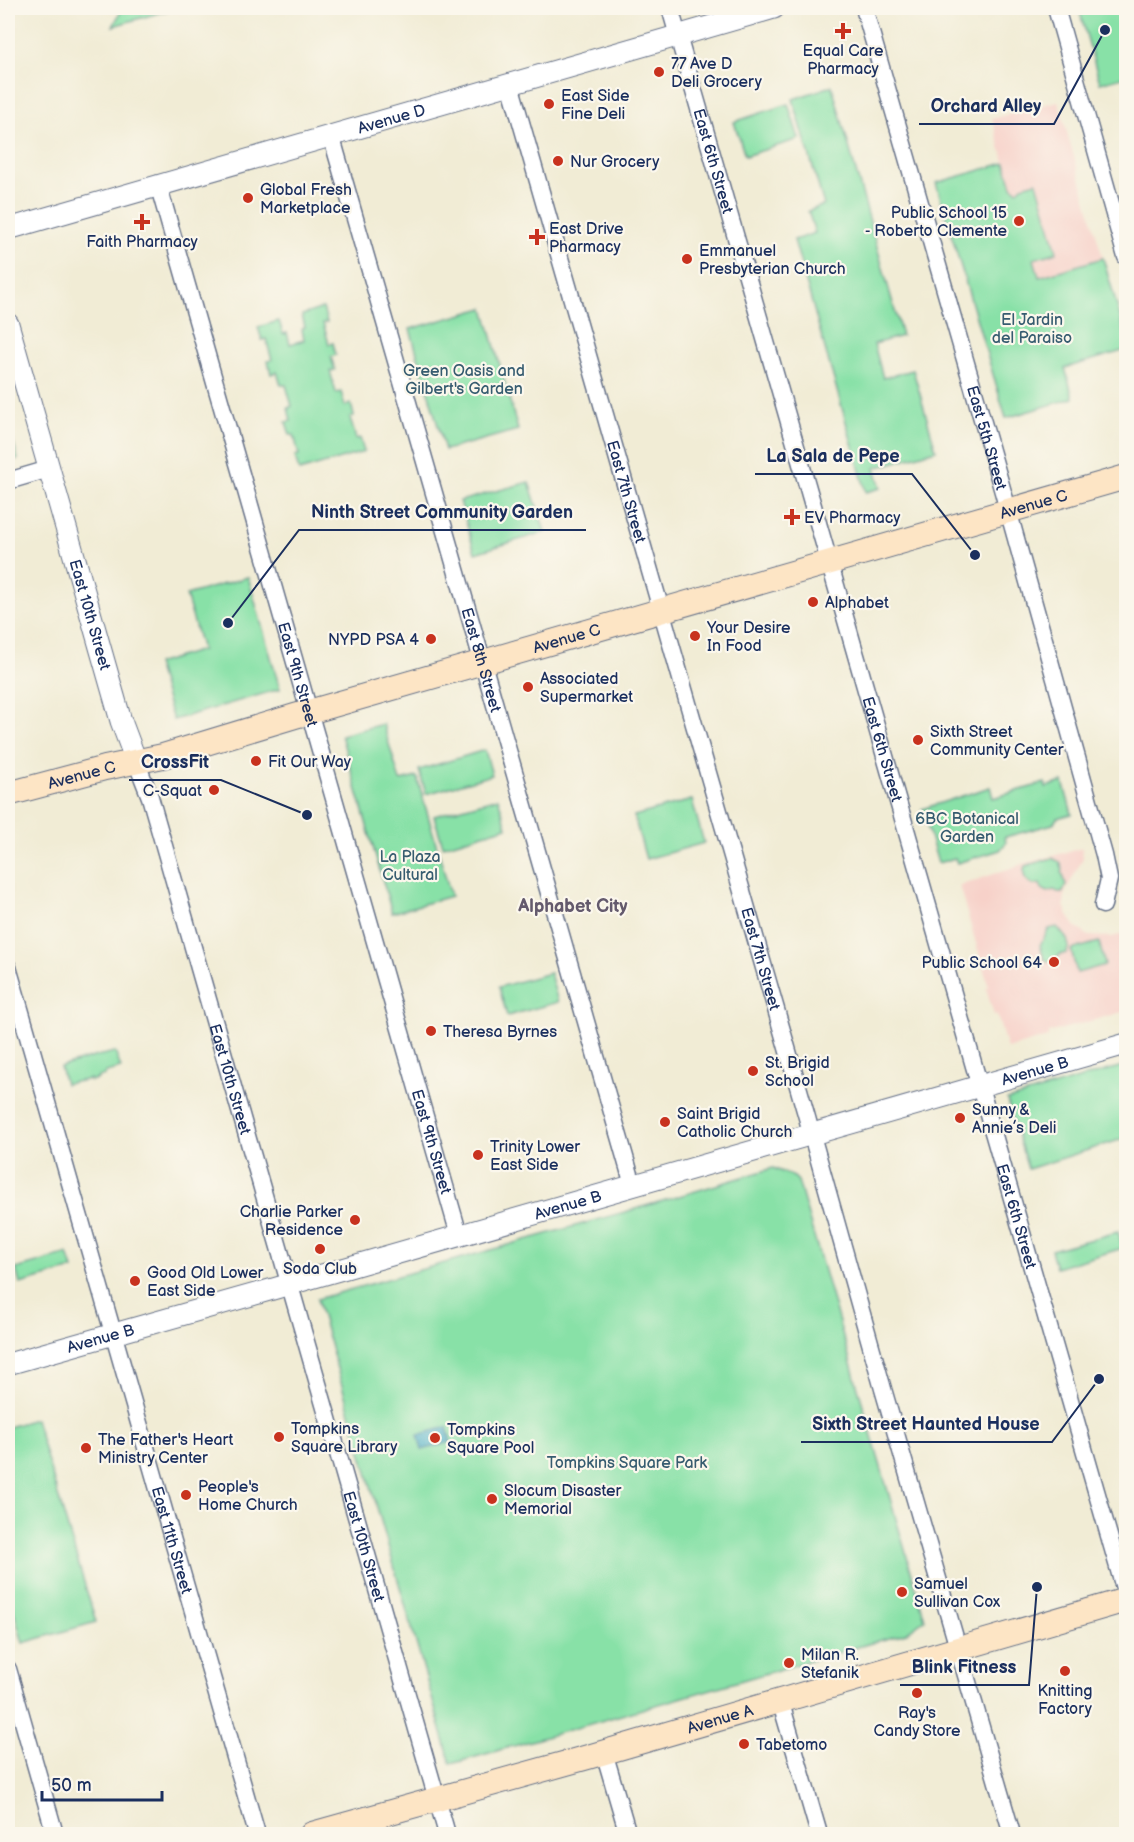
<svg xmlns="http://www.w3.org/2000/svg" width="1134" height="1842" viewBox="0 0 1134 1842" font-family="'Balsamiq Sans',sans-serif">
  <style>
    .built { fill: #f7d1c9 }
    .green { fill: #88e1a7; stroke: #528882; stroke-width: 1.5 }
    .water { fill: #47aec6; stroke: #316e92; stroke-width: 1.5 }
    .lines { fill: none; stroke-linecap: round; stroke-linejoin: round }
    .minor-casing { stroke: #667188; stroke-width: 19 }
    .tertiary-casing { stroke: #667188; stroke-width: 23 }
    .secondary-casing { stroke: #667188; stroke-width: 26 }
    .minor { stroke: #fff; stroke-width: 16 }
    .tertiary { stroke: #fff; stroke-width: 21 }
    .secondary { stroke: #fde5c5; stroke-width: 24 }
    .poi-dot { fill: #c8321e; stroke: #fbf7ec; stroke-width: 2 }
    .labels { text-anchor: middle; stroke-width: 4.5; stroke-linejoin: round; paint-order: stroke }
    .poi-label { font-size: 16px; fill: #1b2f5e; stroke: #fbf7ec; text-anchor: start }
    .street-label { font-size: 16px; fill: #1b2f5e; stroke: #fbf7ec }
    .park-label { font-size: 16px; fill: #365c70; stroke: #fbf7ec }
    .neighbourhood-label { font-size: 18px; font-weight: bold; fill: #645a6d; stroke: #fbf7ec }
    .leader { fill: none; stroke: #1b2f5e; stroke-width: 2 }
    .callout-dot { fill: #1b2f5e; stroke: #fbf7ec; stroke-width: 2 }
    .callout-label { font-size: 18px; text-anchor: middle; font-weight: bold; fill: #1b2f5e; stroke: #fbf7ec; stroke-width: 4.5; stroke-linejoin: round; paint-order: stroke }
  </style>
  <rect width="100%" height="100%" fill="#fbf7ec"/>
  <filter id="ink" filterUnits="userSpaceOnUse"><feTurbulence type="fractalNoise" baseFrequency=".0167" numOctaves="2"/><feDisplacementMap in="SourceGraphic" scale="12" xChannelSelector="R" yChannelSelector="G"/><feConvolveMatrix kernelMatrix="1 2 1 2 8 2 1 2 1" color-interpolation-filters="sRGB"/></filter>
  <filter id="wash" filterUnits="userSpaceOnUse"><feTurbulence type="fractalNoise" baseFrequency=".008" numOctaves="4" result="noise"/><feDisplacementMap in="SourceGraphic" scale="24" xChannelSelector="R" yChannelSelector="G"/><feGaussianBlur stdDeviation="1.35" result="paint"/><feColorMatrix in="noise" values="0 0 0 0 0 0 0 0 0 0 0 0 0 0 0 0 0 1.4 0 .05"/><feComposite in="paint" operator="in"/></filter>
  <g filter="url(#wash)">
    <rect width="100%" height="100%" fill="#f1ecd5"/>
    <!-- built -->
    <path class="built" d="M1058,101L1103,258L1039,277L1034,259L936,183L1005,163L992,119Z
      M1082,848L1083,858L1065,892L1064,905L1068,916L1077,928L1089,936L1112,937L1126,933V1011L1048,1033V1037L1007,1049L997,1015H994L986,988L989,987L959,886L1023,864Z"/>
    <!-- green -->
    <path class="green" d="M123,8H168L169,10L113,26Z
      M1085,8H1121L1123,13L1126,12V76L1100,83L1079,9Z
      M832,86L902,336L874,344L883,378L913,370L936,450L875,468L881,488L866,492L794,240L815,233L808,211L824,205L793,99Z
      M788,104L799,139L745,156L734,122Z
      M1005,163L1012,186L1017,191L1022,186L1037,182L1057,252L1034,259L1039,277L1103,258L1126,337V350L1065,368L1073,398L1006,418L936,183Z
      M323,308L327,322L323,323L329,344L333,343L336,355L331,357L335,370L330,371L336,393L341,392L345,406L351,404L354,416L350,418L356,439L360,438L364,452L299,471L295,456L299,455L294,435H290L286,422L291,421L288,408L292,406L286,385H281L277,372L271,374L268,361L272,360L266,339L262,340L258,327L279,321L283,334L287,333L290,344L304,340L302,329L305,327L302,315Z
      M484,308L518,430L445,450L410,329Z
      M8,423L18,459L8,462Z
      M529,482L545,532L475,553L460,501Z
      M248,577L280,689L173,720L156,664L202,650L186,595Z
      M383,724L400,781L417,777L451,896L392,913L341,735Z
      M485,750L492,775L426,794L419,770Z
      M1063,782L1072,814L1057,818L1053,824L1005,837L1006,843L1000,850L957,863L955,858L938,863L922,809L990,787L993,798L1045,783L1046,787Z
      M498,798L507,827L443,846L434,816Z
      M692,800L704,843L646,859L634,816Z
      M1052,858L1060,862L1063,870L1062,872L1066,885L1063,892H1058L1054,890L1048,892L1042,889L1040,884L1034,885C1025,880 1022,877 1025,866Z
      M1057,927L1067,939L1069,947L1066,953L1059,955L1056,960L1050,962L1044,959L1040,945L1049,929Z
      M1099,942L1105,965L1077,973L1071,950Z
      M550,973L558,1002L507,1016L499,987Z
      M115,1052L121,1068L106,1072L105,1075L98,1077V1079L90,1081V1079L65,1084L60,1067L97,1056Z
      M1126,1065V1138L1028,1169L1007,1100Z
      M773,1168L794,1177L798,1181L925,1619L906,1633L451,1764L317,1299L632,1210Z
      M1118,1232L1123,1248L1056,1268L1051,1250Z
      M68,1254L73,1269L20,1284L16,1269Z
      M35,1419L96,1622L23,1643L8,1590V1427Z"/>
    <!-- water -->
    <path class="water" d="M447,1427L451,1442L422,1450L418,1435Z"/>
  </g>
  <g filter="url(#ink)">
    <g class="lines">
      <!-- minor casing -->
      <g class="minor-casing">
        <g id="minor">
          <path id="s1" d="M670,8L1126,1595"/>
          <path id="s2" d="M864,8L1003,492L1104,855L1109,879L1103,905"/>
          <path d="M1056,8L1126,257"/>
          <path id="s3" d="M510,84L806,1114L883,1389L1012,1834"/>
          <path id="s4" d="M331,135L633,1185"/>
          <path id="s5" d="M158,184L459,1235"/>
          <path d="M8,481L49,469"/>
          <path id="s6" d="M136,761L150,797L447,1834"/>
          <path id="s7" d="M8,967L257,1834"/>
          <path d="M8,1669L55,1834"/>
          <path d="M780,1700L819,1834"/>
          <path d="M604,1752L628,1834"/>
        </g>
      </g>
      <!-- tertiary casing -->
      <g class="tertiary-casing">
        <g id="tertiary">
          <path id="s8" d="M8,229L774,8"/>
          <path id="s9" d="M8,324L121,721L136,761"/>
          <path id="s10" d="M8,1364L273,1289L1126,1044"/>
        </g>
      </g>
      <!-- secondary casing -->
      <g class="secondary-casing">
        <g id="secondary">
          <path id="s11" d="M8,794L105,768L163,756L295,716L1126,477"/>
          <path id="s12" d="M312,1834L588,1757L1126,1600"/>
        </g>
      </g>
      <!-- minor -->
      <use href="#minor" class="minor"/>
      <!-- tertiary -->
      <use href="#tertiary" class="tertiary"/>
      <!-- secondary -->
      <use href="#secondary" class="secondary"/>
    </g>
  </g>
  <!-- markers -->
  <g class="poi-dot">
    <path d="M840 22h6v6h6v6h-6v6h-6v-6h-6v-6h6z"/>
    <circle cx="659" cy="72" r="6"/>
    <circle cx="549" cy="104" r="6"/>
    <circle cx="558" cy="161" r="6"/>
    <circle cx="248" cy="198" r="6"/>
    <circle cx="1019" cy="221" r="6"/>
    <path d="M139 213h6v6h6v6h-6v6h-6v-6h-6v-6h6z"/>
    <path d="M534 228h6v6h6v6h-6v6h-6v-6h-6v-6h6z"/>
    <circle cx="687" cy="259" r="6"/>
    <path d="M789 508h6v6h6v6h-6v6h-6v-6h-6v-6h6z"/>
    <circle cx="813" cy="602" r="6"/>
    <circle cx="695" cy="636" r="6"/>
    <circle cx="431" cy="639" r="6"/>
    <circle cx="528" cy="687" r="6"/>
    <circle cx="918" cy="740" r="6"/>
    <circle cx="256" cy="761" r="6"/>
    <circle cx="214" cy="790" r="6"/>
    <circle cx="1054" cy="962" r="6"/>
    <circle cx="431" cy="1031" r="6"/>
    <circle cx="753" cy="1071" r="6"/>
    <circle cx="960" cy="1118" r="6"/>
    <circle cx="665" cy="1122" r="6"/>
    <circle cx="478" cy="1155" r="6"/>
    <circle cx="355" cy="1220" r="6"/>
    <circle cx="320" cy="1249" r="6"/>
    <circle cx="135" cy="1281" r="6"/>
    <circle cx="279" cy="1437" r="6"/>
    <circle cx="435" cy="1438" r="6"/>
    <circle cx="86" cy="1448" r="6"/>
    <circle cx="186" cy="1495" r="6"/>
    <circle cx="492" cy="1499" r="6"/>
    <circle cx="902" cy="1592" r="6"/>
    <circle cx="789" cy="1663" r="6"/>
    <circle cx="1065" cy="1671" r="6"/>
    <circle cx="917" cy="1693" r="6"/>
    <circle cx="744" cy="1744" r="6"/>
  </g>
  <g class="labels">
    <!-- poi labels -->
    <g class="poi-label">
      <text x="843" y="56" text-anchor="middle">Equal Care<tspan x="843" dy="18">Pharmacy</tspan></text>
      <text x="671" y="69">77 Ave D<tspan x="671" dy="18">Deli Grocery</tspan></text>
      <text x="561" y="101">East Side<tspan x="561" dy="18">Fine Deli</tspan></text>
      <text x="570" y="167">Nur Grocery</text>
      <text x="260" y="195">Global Fresh<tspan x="260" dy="18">Marketplace</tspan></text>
      <text x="1007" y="218" text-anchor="end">Public School 15<tspan x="1007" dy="18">- Roberto Clemente</tspan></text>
      <text x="549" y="234">East Drive<tspan x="549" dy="18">Pharmacy</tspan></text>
      <text x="142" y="247" text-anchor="middle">Faith Pharmacy</text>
      <text x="699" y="256">Emmanuel<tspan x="699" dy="18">Presbyterian Church</tspan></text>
      <text x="804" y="523">EV Pharmacy</text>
      <text x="825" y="608">Alphabet</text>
      <text x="707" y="633">Your Desire<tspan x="707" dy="18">In Food</tspan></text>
      <text x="419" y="645" text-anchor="end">NYPD PSA 4</text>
      <text x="540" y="684">Associated<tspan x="540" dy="18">Supermarket</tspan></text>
      <text x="930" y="737">Sixth Street<tspan x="930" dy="18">Community Center</tspan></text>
      <text x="268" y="767">Fit Our Way</text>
      <text x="202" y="796" text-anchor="end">C-Squat</text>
      <text x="1042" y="968" text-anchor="end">Public School 64</text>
      <text x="443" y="1037">Theresa Byrnes</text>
      <text x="765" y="1068">St. Brigid<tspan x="765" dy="18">School</tspan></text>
      <text x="972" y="1115">Sunny &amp;<tspan x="972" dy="18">Annie’s Deli</tspan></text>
      <text x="677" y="1119">Saint Brigid<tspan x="677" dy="18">Catholic Church</tspan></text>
      <text x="490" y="1152">Trinity Lower<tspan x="490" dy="18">East Side</tspan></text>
      <text x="343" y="1217" text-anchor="end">Charlie Parker<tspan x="343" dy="18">Residence</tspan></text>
      <text x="320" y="1274" text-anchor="middle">Soda Club</text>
      <text x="147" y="1278">Good Old Lower<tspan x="147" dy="18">East Side</tspan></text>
      <text x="291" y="1434">Tompkins<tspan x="291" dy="18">Square Library</tspan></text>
      <text x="447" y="1435">Tompkins<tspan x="447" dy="18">Square Pool</tspan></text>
      <text x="98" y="1445">The Father's Heart<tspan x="98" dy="18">Ministry Center</tspan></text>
      <text x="198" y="1492">People's<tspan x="198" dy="18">Home Church</tspan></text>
      <text x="504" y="1496">Slocum Disaster<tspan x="504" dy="18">Memorial</tspan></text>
      <text x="914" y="1589">Samuel<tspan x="914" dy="18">Sullivan Cox</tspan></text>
      <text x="801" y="1660">Milan R.<tspan x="801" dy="18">Stefanik</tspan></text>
      <text x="1065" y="1696" text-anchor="middle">Knitting<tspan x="1065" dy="18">Factory</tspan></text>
      <text x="917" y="1718" text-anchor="middle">Ray's<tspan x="917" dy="18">Candy Store</tspan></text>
      <text x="756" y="1750">Tabetomo</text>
    </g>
    <!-- street labels -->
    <g class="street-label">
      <text dy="6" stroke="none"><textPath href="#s8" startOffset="399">Avenue D</textPath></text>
      <text dy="6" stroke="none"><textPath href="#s1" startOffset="159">East 6th Street</textPath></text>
      <text dy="6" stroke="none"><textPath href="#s2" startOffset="447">East 5th Street</textPath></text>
      <text dy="6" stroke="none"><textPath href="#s3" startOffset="424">East 7th Street</textPath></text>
      <text dy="6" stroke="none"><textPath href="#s11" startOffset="1066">Avenue C</textPath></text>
      <text dy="6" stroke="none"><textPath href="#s9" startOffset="302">East 10th Street</textPath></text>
      <text dy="6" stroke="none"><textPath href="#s11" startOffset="580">Avenue C</textPath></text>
      <text dy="6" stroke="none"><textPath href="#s4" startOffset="546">East 8th Street</textPath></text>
      <text dy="6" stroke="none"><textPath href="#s5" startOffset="510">East 9th Street</textPath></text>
      <text dy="6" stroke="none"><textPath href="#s1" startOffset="771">East 6th Street</textPath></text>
      <text dy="6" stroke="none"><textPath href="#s11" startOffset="76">Avenue C</textPath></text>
      <text dy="6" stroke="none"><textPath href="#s3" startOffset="910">East 7th Street</textPath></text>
      <text dy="6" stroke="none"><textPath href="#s10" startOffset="1068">Avenue B</textPath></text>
      <text dy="6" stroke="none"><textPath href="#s6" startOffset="332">East 10th Street</textPath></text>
      <text dy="6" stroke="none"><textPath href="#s5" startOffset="996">East 9th Street</textPath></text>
      <text dy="6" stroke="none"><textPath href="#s10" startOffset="582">Avenue B</textPath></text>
      <text dy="6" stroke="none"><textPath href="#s1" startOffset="1257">East 6th Street</textPath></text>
      <text dy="6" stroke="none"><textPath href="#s10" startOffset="96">Avenue B</textPath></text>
      <text dy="6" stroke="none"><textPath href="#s7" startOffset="596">East 11th Street</textPath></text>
      <text dy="6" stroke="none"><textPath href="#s6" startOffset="818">East 10th Street</textPath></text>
      <text dy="6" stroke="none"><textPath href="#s12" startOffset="424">Avenue A</textPath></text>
    </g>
    <!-- park labels -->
    <g class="park-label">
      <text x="1032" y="325">El Jardin<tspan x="1032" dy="18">del Paraiso</tspan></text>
      <text x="464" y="376">Green Oasis and<tspan x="464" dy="18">Gilbert's Garden</tspan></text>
      <text x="967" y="824">6BC Botanical<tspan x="967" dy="18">Garden</tspan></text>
      <text x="410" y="862">La Plaza<tspan x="410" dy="18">Cultural</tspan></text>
      <text x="627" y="1468">Tompkins Square Park</text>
    </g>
    <!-- neighbourhood labels -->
    <g class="neighbourhood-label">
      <text x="573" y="912">Alphabet City</text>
    </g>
  </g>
  <!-- callouts -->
  <path class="leader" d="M1105 30L1054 124H919M975 555L912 474H755M228 623L299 530H586M307 815L221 780H129M1099 1379L1052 1442H801M1037 1587L1029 1685H900"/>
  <g class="callout-dot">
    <circle cx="1105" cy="30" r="6"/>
    <circle cx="975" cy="555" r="6"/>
    <circle cx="228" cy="623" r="6"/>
    <circle cx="307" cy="815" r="6"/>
    <circle cx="1099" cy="1379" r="6"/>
    <circle cx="1037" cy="1587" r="6"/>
  </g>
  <g class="callout-label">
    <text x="986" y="112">Orchard Alley</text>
    <text x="833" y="462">La Sala de Pepe</text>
    <text x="442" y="518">Ninth Street Community Garden</text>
    <text x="175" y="768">CrossFit</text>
    <text x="926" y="1430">Sixth Street Haunted House</text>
    <text x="964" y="1673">Blink Fitness</text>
  </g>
  <!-- margin -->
  <rect width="1134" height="1842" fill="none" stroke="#fbf7ec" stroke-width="30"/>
  <!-- scale -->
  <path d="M42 1791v9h120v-9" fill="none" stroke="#1b2f5e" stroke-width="3"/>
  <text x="51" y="1791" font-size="18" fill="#1b2f5e" stroke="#fbf7ec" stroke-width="4.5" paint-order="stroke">50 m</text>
</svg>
